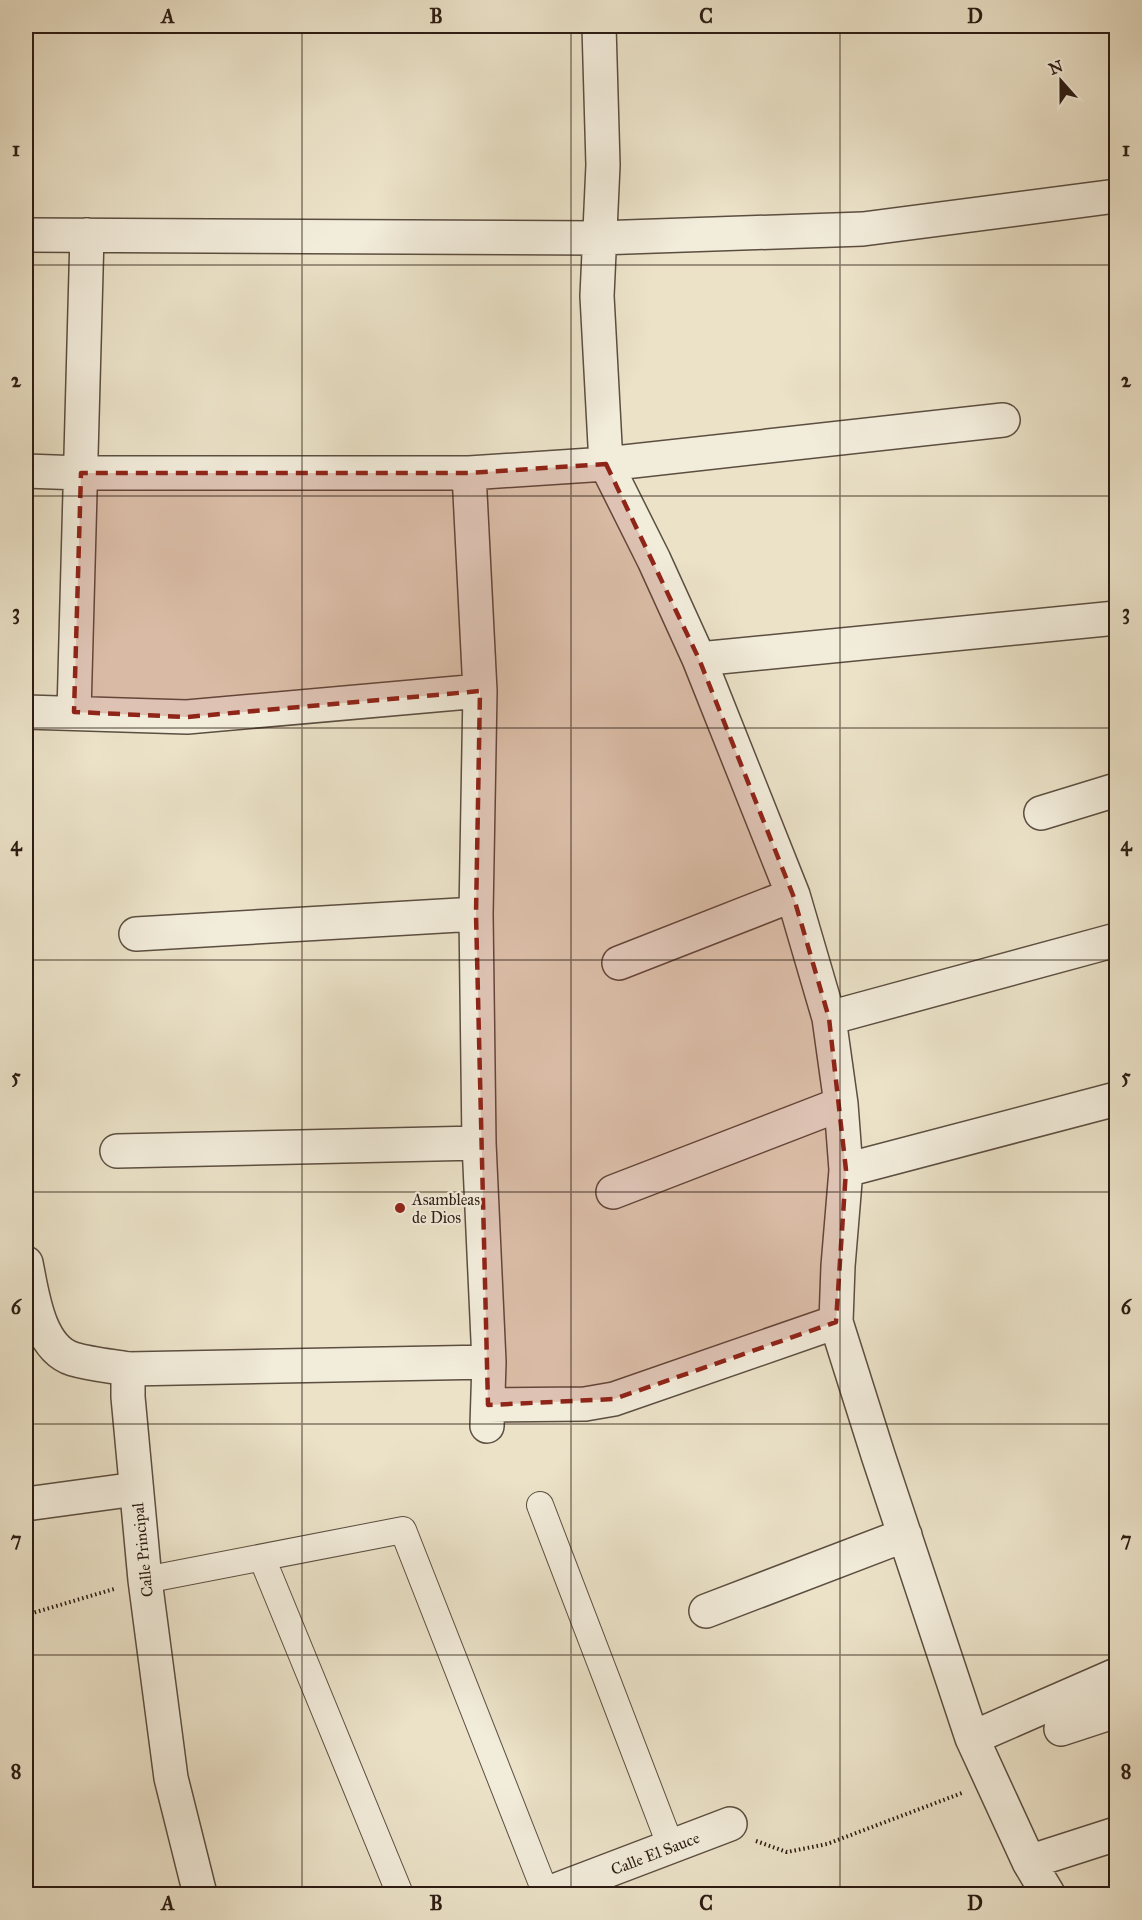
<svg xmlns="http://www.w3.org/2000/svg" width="1142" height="1920" viewBox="0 0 1142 1920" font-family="'IM FELL Great Primer',serif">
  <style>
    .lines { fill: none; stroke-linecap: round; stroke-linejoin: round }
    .pedestrian-casing { stroke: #5c4e40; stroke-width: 28 }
    .minor-casing { stroke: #5c4e40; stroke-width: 36 }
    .tertiary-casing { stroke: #5c4e40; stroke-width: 36 }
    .path { stroke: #2c1c13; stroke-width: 4; stroke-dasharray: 1.5 3; stroke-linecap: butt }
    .pedestrian { stroke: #f2ecdb; stroke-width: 26 }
    .minor { stroke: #f2ecdb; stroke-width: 33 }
    .tertiary { stroke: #f2ecdb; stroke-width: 33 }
    .marked { fill: #8f2418; fill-opacity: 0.2; stroke: #8f2418; stroke-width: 4.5; stroke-dasharray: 12 8; stroke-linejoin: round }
    .grid { fill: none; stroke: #2c1c13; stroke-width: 1.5; stroke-opacity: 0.55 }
    .poi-dot { fill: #8f2418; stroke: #f2ecdb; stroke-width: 2 }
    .labels { text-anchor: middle; stroke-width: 4.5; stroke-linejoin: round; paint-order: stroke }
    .poi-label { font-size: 16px; fill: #2c1c13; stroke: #f2ecdb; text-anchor: start }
    .street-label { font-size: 16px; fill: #2c1c13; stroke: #f2ecdb }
    .neatline { fill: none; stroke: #2c1c13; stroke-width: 2 }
    .grid-label { font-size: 20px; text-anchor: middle; font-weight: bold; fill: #2c1c13 }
  </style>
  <rect width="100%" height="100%" fill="#ebe2c8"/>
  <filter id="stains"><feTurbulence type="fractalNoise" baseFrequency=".00333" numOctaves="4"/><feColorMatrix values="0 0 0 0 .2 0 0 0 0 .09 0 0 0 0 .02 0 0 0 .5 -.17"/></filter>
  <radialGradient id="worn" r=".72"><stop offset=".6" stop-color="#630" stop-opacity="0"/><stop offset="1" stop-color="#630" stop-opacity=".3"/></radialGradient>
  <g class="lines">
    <!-- pedestrian casing -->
    <g class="pedestrian-casing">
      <path id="pedestrian" d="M540,1505L671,1847
        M262,1558L400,1894
        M145,1580L403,1530L546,1894"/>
    </g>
    <!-- minor casing -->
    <g class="minor-casing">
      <path id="minor" d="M599,26L603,165L597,296L606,464L654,560L699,659L793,895L829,1018L841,1104L846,1170L838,1266L836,1322L878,1455L972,1738L1029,1862L1048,1894
        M26,235L598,238L863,229L1116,196
        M26,471L81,473H469L606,464L1003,420
        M469,473L480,691L476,914L479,1143L489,1362L487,1426
        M699,659L1116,618
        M26,712L187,717L480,691
        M74,712L87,235
        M1041,813L1116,790
        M136,934L476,914
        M619,963L793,895
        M829,1018L1116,940
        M117,1151L479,1143
        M846,1170L1116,1099
        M613,1192L841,1104
        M128,1369L489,1362
        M488,1405L585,1404L614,1399L836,1322
        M26,1504L136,1489
        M706,1611L905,1535
        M1061,1729L1116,1711
        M972,1738L1116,1675
        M1029,1862L1116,1834
        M546,1894L730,1824"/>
    </g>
    <!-- tertiary casing -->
    <g class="tertiary-casing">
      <path id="tertiary" d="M26,1263C32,1292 38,1348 73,1359C90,1364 110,1366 128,1369V1397L145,1580L171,1778L200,1894"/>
    </g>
    <!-- path -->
    <path class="path" d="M26,1615L114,1589
      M756,1841L787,1852L827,1844L962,1793"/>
    <!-- pedestrian -->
    <use href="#pedestrian" class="pedestrian"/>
    <!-- minor -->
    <use href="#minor" class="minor"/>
    <!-- tertiary -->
    <use href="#tertiary" class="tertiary"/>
  </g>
  <!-- marked area -->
  <path class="marked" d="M606,464L699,659L793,895L829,1018L846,1170L836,1322L614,1399L488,1405L476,914L480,691L187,717L74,712L81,473H469Z"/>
  <!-- grid -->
  <path class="grid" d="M302,26V1894M571,26V1894M840,26V1894M26,265H1116M26,496H1116M26,728H1116M26,960H1116M26,1192H1116M26,1424H1116M26,1655H1116"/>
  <!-- markers -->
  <circle class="poi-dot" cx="400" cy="1208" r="6"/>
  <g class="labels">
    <!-- poi labels -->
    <g class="poi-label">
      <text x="412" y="1205">Asambleas<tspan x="412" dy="18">de Dios</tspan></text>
    </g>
    <!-- street labels -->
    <g class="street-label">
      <text transform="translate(142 1550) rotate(-96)" y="6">Calle Principal</text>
      <text transform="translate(655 1853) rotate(-21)" y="6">Calle El Sauce</text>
    </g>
  </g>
  <!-- margin -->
  <rect width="1142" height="1920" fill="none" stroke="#ebe2c8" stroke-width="66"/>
  <!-- north arrow -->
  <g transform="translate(1061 81) rotate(339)" stroke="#f2ecdb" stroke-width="4.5" paint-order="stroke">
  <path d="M0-4.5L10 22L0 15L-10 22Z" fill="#2c1c13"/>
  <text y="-9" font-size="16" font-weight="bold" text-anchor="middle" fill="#2c1c13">N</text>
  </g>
  <rect x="33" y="33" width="1076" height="1854" class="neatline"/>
  <g class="grid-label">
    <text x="168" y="23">A</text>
    <text x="436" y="23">B</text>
    <text x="706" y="23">C</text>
    <text x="975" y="23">D</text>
    <text x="16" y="156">1</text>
    <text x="1126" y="156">1</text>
    <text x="16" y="387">2</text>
    <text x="1126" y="387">2</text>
    <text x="16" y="619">3</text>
    <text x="1126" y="619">3</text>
    <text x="16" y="851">4</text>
    <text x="1126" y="851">4</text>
    <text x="16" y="1083">5</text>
    <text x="1126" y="1083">5</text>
    <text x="16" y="1314">6</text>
    <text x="1126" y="1314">6</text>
    <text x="16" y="1546">7</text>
    <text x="1126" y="1546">7</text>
    <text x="16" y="1778">8</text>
    <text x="1126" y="1778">8</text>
    <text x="168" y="1910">A</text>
    <text x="436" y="1910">B</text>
    <text x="706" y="1910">C</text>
    <text x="975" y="1910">D</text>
  </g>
  <rect width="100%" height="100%" filter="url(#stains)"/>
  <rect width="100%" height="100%" fill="url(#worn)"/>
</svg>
